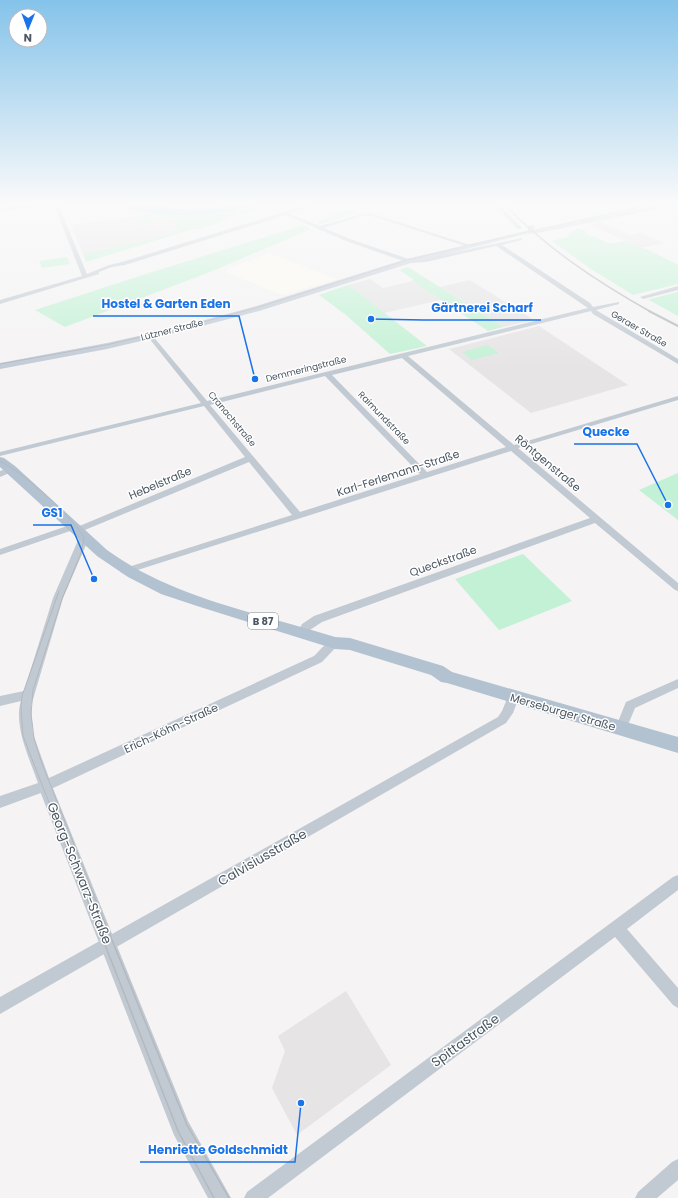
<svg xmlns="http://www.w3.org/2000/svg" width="678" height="1198" viewBox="0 0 678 1198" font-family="Poppins,sans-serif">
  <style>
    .commercial { fill: #fdf9ef }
    .education { fill: #e6e4e5 }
    .green { fill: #c3f1d5 }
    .water { fill: #90daee }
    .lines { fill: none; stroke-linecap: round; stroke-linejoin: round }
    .secondary-tunnel { stroke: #caccce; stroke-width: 8; stroke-dasharray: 8 4; stroke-linecap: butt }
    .minor { fill: #c1cad2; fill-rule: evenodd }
    .tertiary { fill: #c1cad2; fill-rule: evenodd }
    .secondary { fill: #c1cbd6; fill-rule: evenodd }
    .primary { fill: #b3c2d1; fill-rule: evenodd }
    .tram-far1 { stroke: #b5b8bd; stroke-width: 1 }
    .tram { stroke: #b5b8bd; stroke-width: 1.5 }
    .rail-far1 { stroke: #b5b8bd; stroke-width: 1.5 }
    .rail { stroke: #b5b8bd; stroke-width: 2 }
    .labels { text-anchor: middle; stroke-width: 3; stroke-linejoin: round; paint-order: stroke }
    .far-street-label { font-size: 9px; fill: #4a5661; stroke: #fff }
    .shield { fill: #fff; stroke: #808990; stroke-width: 1 }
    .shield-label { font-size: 10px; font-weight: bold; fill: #4a5661 }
    .street-label { font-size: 11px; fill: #4a5661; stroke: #fff }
    .near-street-label { font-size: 13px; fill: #4a5661; stroke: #fff }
    .leader { fill: none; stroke: #1a73e8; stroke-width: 1.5 }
    .callout-dot { fill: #1a73e8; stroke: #fff; stroke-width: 1.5 }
    .callout-label { font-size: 12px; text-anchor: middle; font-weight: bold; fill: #1a73e8; stroke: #fff; stroke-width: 3; stroke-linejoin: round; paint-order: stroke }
  </style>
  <rect width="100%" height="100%" fill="#f5f3f3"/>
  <!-- commercial -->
  <path class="commercial" d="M269,253L319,272L338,279L282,295L225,272L246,261L249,262Z"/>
  <!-- education -->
  <path class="education" d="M141,216L172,220L178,231L143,241L83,254L71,225Z
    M598,221L631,235L640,233L664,243L641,248L591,225Z
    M370,279L383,288L412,281L441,300L384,313L348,285Z
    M470,280L534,320L503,327L440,287Z
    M539,326L628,385L531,413L449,349Z
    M346,991L391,1065L297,1135L272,1088L285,1051L278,1036Z"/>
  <!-- green -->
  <path class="green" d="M107,202H119L138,210L167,214L188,215H210L249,209L271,202H286L217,222L219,223L195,230L193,229L86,262L83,254L143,241L178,231L172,220L149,217L152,223L140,225L136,218L147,216L111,207Z
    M138,202C159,202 179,207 200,208C219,208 237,202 256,202C220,212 174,215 138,202Z
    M659,202H670L568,224L564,223Z
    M348,209L358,213L322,224L317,222Z
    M304,225L311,229L210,272L65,327L35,310L149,273Z
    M579,228L588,232L585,233L610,244L624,241L651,251L678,265V284L633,295L591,269L552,241L570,236L567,234Z
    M67,257L70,264L42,268L39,261Z
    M408,267L503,327L488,331L412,281L414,280L399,270Z
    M348,285L359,293L427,346L390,354L346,315L319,295Z
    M678,292V316L649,300L650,299Z
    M488,345L499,353L472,360L462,352Z
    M678,473V520L639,490Z
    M523,554L572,601L499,630L455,579Z"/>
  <!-- water -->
  <path class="water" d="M119,202C144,202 167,210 192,210C219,210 245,202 271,202C232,215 157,224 119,202Z"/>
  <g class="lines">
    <!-- secondary-tunnel -->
    <path class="secondary-tunnel" d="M528,230L535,229"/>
    <!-- minor -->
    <path class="minor" d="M50,202H67L58,204L87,274L109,265L122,262L317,202H325L290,214L320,226L365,213L373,214L470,245L465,246L372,216L365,215L324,228L350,239L409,259L426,258L522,238V240L502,245L590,303L593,307L619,302V304L596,310L678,359V364L593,314L591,311L408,356L514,445L678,396V400L518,448L678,583V591L675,590L595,523L322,622L310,630L306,636H298L297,633L302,624L314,616L590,518L511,451L125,574L122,573L120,571L122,569L292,515L249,462L80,532L77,533L73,530L0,555V549L70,525L73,524L77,527L245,457L204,406L0,456V452L201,403L148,337V335H152L207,401L588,308L496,246L426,262L409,263L346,241L286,215L125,265L112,267L99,272V274L0,304V300L82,276L54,205L0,211V209ZM402,358L506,447L427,472L332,375ZM325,376L420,474L300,512L210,405Z
      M492,202H497L521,227V229H517Z
      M678,286V290L643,299L640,297Z
      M11,467L15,469L14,471L0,477V471Z
      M84,535L89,538L63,598L31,706L33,734L49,778L314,656C321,650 329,637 339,640L340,643L322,662L49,790L0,808V796L38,783C30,760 13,725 21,701L0,706V696L24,691L53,598L79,538Z
      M678,679V688L635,708L625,732L621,734L617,732L615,729L626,702Z
      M513,692L517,694L519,697L513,713L506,723L0,1014V997L498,717L502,711L509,694Z
      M678,875V890L627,929L678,988V1008L673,1005L615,937L268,1198H244L247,1192L673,877Z
      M678,1159V1180L657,1198H635L638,1192L672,1162Z"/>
    <!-- tertiary -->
    <path class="tertiary" d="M45,779L50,781L52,786L188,1121L231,1198H208L174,1135L38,786L40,781Z"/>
    <!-- secondary -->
    <path class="secondary" d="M670,202H678V205L537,233L534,232L411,263L259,311L183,331L107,349L0,369V363L107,343L179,327L253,307L406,259L531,230L534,231Z"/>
    <!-- primary -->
    <path class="primary" d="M0,457L4,458L15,466L107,550C173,598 258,613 335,637L350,638L443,666L452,672L678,737V753L447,683L441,682L431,675L350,650L335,649L197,606L161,594L128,577L97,556L0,467Z"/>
    <!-- tram-far1 -->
    <path class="tram-far1" d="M536,230L662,202
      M0,364L106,345L180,328L256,308L408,260L530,231
      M0,461C24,473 71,515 84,538L81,553L62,599L33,690L31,714L34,738L41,761L89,882
      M59,591L22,696L21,706L23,736L80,882"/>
    <!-- tram -->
    <path class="tram" d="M80,881L178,1131L214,1198
      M88,881L187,1125L229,1198"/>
    <!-- rail-far1 -->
    <path class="rail-far1" d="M502,202C546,248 596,281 651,312"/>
    <!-- rail -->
    <path class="rail" d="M649,311L678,326"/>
  </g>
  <!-- sky -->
  <linearGradient id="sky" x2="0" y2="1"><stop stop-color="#85c3ea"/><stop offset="0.55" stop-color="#fafafa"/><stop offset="1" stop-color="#fafafa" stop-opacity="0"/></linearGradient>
  <rect width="678" height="370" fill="url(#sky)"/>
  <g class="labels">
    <!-- far-street labels -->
    <g class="far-street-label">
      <text transform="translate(639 329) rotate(30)" y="3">Geraer Straße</text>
      <text transform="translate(172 330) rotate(-14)" y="3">Lützner Straße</text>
      <text transform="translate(306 369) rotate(-14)" y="3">Demmeringstraße</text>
      <text transform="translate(384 418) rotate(46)" y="3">Raimundstraße</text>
      <text transform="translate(232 419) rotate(50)" y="3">Cranachstraße</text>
    </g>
    <!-- shield labels -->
    <rect class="shield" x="248" y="613" width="30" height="16" rx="3"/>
    <g class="shield-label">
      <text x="263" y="625">B 87</text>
    </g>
    <!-- street labels -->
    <g class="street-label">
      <text transform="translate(548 463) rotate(40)" y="4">Röntgenstraße</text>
      <text transform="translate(398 473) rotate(-18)" y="4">Karl-Ferlemann-Straße</text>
      <text transform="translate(160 483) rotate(-23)" y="4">Hebelstraße</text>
      <text transform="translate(443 561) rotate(-20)" y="4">Queckstraße</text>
      <text transform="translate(563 712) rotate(16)" y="4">Merseburger Straße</text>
      <text transform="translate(171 728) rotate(-25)" y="4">Erich-Köhn-Straße</text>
    </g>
    <!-- near-street labels -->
    <g class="near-street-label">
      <text transform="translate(262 857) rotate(-30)" y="5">Calvisiusstraße</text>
      <text transform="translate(80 873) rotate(68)" y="5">Georg-Schwarz-Straße</text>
      <text transform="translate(465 1040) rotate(-36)" y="5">Spittastraße</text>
    </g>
  </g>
  <!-- callouts -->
  <path class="leader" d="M255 379L239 316H93M371 319L423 320H541M668 505L637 444H574M94 579L71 525H33M301 1103L295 1162H140"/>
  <g class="callout-dot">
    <circle cx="255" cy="379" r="4"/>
    <circle cx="371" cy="319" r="4"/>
    <circle cx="668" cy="505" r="4"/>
    <circle cx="94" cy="579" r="4"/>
    <circle cx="301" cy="1103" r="4"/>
  </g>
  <g class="callout-label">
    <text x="166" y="308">Hostel &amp; Garten Eden</text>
    <text x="482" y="312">Gärtnerei Scharf</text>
    <text x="606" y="436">Quecke</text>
    <text x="52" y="517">GS1</text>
    <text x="218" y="1154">Henriette Goldschmidt</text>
  </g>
  <!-- north arrow -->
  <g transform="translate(28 28) rotate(181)"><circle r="19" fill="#ffffff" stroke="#b7bbc0"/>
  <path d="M0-3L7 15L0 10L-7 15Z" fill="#1a73e8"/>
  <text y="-6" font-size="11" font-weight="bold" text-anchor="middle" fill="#4a5661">N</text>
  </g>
</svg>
